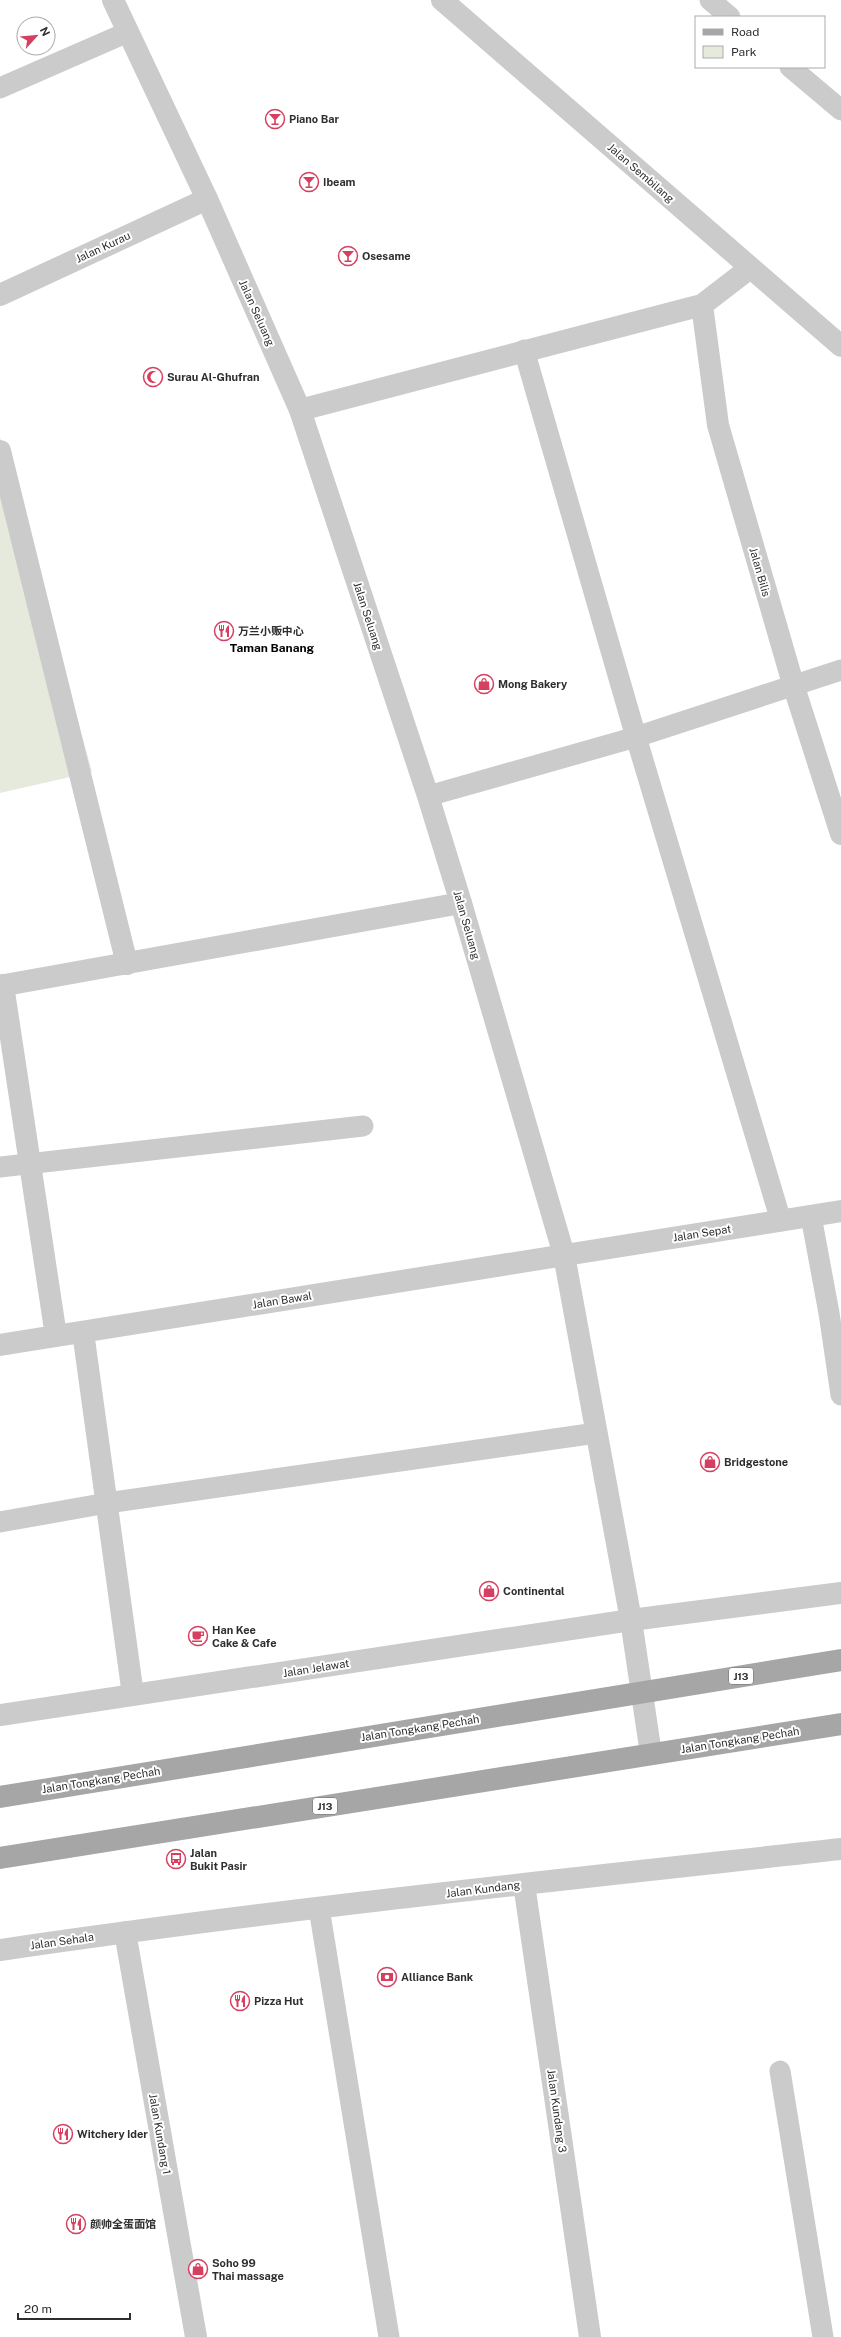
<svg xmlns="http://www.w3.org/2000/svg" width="841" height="2337" viewBox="0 0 841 2337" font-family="'Public Sans','Noto Sans SC',sans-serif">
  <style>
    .green { fill: #e6eadd }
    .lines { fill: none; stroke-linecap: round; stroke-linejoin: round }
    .service { stroke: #cbcbcb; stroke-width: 21 }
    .minor { stroke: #cbcbcb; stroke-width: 22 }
    .tertiary { stroke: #cbcbcb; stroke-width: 22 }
    .primary { stroke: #a6a6a6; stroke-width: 22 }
    .labels { text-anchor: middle; stroke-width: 4; stroke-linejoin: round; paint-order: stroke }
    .shield { fill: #fff; stroke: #6d6d6d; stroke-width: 1 }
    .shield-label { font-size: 10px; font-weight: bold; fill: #2e2e2e }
    .poi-label { font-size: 11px; font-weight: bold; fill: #2e2e2e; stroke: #fff; text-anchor: start }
    .street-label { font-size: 11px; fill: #2e2e2e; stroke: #fff }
    .neighbourhood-label { font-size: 12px; font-weight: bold; fill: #000; stroke: #fff }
  </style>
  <rect width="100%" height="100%" fill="#fff"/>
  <!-- green -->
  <path class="green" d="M0,437L92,772L0,793Z"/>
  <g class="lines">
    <!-- service -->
    <path class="service" d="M710,0L730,17
      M790,67L841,110
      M0,88L128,32
      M524,350L636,737L781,1221
      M428,796L636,737L841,670
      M0,1167L363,1126
      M811,1216L829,1313L841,1395
      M0,1522L107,1503L596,1433
      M319,1908L389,2337
      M780,2071L823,2337"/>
    <!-- minor -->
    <path class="minor" d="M442,0L841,346
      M0,295L207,199
      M702,305L718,425L794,687L841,834
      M300,410L702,305L750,268
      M0,451L127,964
      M3,985L56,1336
      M0,986L461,903
      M83,1332L133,1695
      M0,1345L841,1211
      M0,1715L631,1620L841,1593
      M524,1884L590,2337
      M125,1932L196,2337
      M0,1950C279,1909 560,1880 841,1849"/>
    <!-- tertiary -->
    <path class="tertiary" d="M113,0L207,199L300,410L428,796L461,903L564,1255L631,1620L651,1754"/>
    <!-- primary -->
    <path class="primary" d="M0,1797L841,1660
      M0,1858L841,1724"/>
  </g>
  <!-- icons -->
  <defs>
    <g id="bar-ring" transform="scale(1)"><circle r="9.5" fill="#fff" stroke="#d64060" stroke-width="1.5"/><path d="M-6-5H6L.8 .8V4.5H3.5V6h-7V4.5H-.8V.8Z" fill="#d64060"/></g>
    <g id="mosque-ring" transform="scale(1)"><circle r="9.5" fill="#fff" stroke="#d64060" stroke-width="1.5"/><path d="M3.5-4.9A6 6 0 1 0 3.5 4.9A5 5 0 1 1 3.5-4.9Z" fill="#d64060"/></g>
    <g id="restaurant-ring" transform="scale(1)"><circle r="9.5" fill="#fff" stroke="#d64060" stroke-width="1.5"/><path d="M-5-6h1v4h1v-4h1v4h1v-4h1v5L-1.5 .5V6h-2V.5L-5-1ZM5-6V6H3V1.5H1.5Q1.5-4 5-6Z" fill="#d64060"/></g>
    <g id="shop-ring" transform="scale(1)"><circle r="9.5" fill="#fff" stroke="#d64060" stroke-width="1.5"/><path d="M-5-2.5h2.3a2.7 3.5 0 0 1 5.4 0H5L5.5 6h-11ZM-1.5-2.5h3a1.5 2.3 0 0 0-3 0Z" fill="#d64060"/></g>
    <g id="cafe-ring" transform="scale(1)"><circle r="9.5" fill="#fff" stroke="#d64060" stroke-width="1.5"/><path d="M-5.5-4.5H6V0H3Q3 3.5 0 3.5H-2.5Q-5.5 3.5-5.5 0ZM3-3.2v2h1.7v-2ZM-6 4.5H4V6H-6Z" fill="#d64060"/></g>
    <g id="bus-ring" transform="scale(1)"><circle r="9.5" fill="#fff" stroke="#d64060" stroke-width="1.5"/><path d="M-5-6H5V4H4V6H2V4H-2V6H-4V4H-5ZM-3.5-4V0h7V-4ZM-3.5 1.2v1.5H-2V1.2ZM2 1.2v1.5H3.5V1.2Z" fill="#d64060"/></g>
    <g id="bank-ring" transform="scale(1)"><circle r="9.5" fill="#fff" stroke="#d64060" stroke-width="1.5"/><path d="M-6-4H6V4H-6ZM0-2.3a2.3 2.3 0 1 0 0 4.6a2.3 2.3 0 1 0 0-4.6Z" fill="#d64060"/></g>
  </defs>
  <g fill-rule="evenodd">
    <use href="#bar-ring" x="275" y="119"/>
    <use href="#bar-ring" x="309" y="182"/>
    <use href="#bar-ring" x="348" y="256"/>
    <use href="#mosque-ring" x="153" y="377"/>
    <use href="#restaurant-ring" x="224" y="631"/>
    <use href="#shop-ring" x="484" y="684"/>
    <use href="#shop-ring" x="710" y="1462"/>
    <use href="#shop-ring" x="489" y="1591"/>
    <use href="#cafe-ring" x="198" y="1636"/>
    <use href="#bus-ring" x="176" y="1859"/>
    <use href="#bank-ring" x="387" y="1977"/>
    <use href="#restaurant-ring" x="240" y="2001"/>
    <use href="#restaurant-ring" x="63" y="2134"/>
    <use href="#restaurant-ring" x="76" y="2224"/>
    <use href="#shop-ring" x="198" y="2269"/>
  </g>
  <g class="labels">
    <!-- shield labels -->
    <g class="shield">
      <rect x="729" y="1668" width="24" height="16" rx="3"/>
      <rect x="313" y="1798" width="24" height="16" rx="3"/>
    </g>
    <g class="shield-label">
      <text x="741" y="1680">J13</text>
      <text x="325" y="1810">J13</text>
    </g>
    <!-- poi labels -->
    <g class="poi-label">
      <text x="289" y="123">Piano Bar</text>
      <text x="323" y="186">Ibeam</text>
      <text x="362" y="260">Osesame</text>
      <text x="167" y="381">Surau Al-Ghufran</text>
      <text x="238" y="635">万兰小贩中心</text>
      <text x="498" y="688">Mong Bakery</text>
      <text x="724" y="1466">Bridgestone</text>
      <text x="503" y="1595">Continental</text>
      <text x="212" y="1634">Han Kee<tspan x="212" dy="13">Cake &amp; Cafe</tspan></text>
      <text x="190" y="1857">Jalan<tspan x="190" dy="13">Bukit Pasir</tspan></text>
      <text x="401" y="1981">Alliance Bank</text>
      <text x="254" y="2005">Pizza Hut</text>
      <text x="77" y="2138">Witchery Ider</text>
      <text x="90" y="2228">颜帅全蛋面馆</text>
      <text x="212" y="2267">Soho 99<tspan x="212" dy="13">Thai massage</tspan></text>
    </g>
    <!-- street labels -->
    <g class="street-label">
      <text transform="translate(641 173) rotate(41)" y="4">Jalan Sembilang</text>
      <text transform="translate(103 247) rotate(-25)" y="4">Jalan Kurau</text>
      <text transform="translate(257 313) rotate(66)" y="4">Jalan Seluang</text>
      <text transform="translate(760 572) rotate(74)" y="4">Jalan Bilis</text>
      <text transform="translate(368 616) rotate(72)" y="4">Jalan Seluang</text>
      <text transform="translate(467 925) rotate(74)" y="4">Jalan Seluang</text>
      <text transform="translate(702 1233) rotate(-9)" y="4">Jalan Sepat</text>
      <text transform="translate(282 1300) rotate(-9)" y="4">Jalan Bawal</text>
      <text transform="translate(316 1668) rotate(-9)" y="4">Jalan Jelawat</text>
      <text transform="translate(420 1728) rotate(-9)" y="4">Jalan Tongkang Pechah</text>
      <text transform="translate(740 1740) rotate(-9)" y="4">Jalan Tongkang Pechah</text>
      <text transform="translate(101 1780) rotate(-9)" y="4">Jalan Tongkang Pechah</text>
      <text transform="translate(483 1889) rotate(-7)" y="4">Jalan Kundang</text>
      <text transform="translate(62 1941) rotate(-8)" y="4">Jalan Sehala</text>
      <text transform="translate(557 2111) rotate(82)" y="4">Jalan Kundang 3</text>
      <text transform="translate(160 2134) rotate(80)" y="4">Jalan Kundang 1</text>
    </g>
    <!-- neighbourhood labels -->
    <g class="neighbourhood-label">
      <text x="272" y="652">Taman Banang</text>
    </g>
  </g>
  <!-- legend -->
  <rect x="695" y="16" width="130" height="52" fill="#ffffff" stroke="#ababab"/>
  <rect x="703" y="29" width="20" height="6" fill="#a6a6a6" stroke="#ababab"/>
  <text x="731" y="36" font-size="12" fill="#2e2e2e">Road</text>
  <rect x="703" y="46" width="20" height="12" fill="#e6eadd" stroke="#ababab"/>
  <text x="731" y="56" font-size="12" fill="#2e2e2e">Park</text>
  <!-- north arrow -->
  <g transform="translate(36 36) rotate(63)"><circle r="19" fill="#ffffff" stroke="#ababab"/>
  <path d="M0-3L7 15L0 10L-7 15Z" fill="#d64060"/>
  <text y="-6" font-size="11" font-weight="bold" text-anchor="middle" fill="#2e2e2e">N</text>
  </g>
  <!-- scale -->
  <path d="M18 2313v6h112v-6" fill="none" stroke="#2e2e2e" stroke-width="2"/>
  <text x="24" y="2313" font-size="12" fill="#2e2e2e" stroke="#ffffff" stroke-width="3" paint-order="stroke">20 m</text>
</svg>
